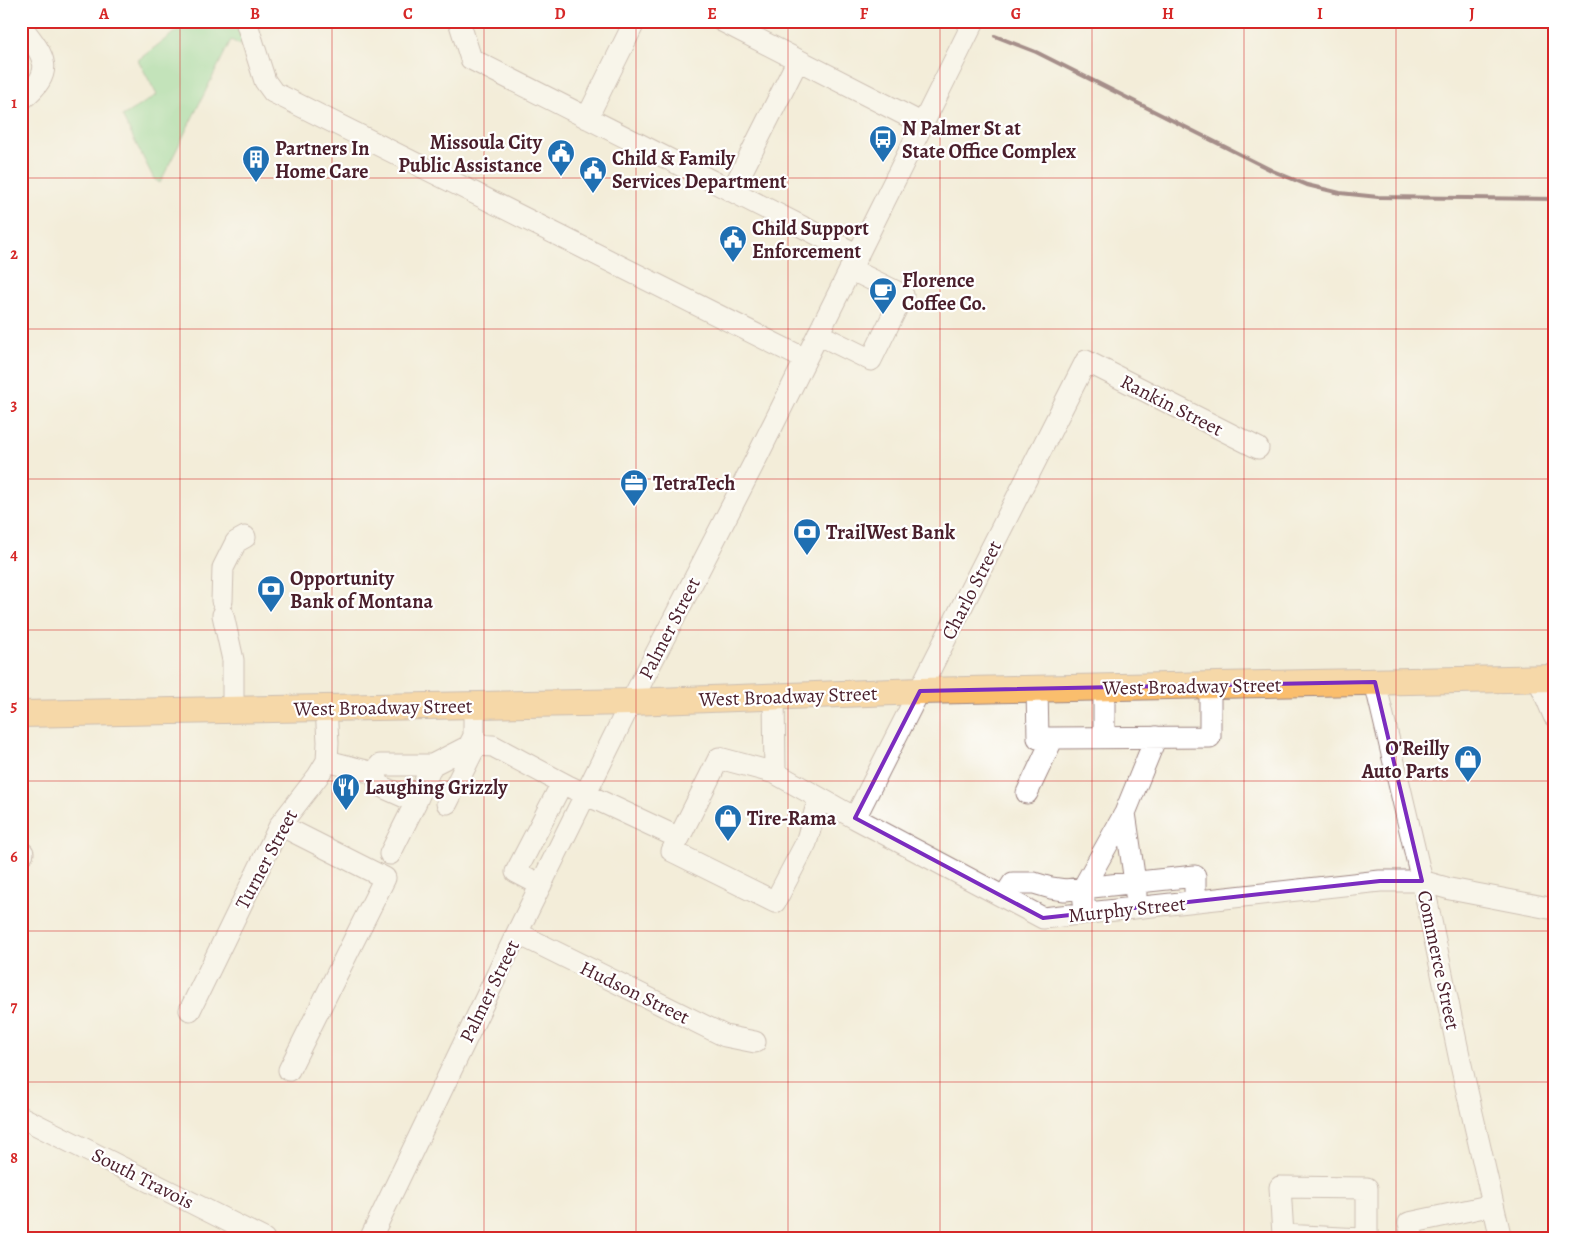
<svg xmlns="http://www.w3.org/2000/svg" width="1575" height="1260" viewBox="0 0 1575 1260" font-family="Alegreya,serif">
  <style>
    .green { fill: #8ad795; stroke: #6a7b60 }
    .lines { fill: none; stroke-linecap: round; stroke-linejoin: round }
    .minor-casing { stroke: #9e8682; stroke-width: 23 }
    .major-casing { stroke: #9e8682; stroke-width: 28 }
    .minor { stroke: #fff; stroke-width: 21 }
    .major { stroke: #fabe6d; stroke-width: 26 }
    .rail { stroke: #4a1f2b; stroke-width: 4 }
    .marked { fill: none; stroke: #7b2cbf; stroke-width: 4; stroke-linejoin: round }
    .grid { fill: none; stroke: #d62828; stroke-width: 1; stroke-opacity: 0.55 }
    .labels { text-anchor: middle; stroke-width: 4.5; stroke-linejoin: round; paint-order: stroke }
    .poi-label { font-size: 20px; font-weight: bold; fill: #4a1f2b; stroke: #fff; text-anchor: start }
    .street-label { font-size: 20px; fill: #4a1f2b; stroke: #fff }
    .neatline { fill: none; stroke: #d62828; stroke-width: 2 }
    .grid-label { font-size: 16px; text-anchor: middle; font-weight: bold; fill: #d62828 }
  </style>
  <rect width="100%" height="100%" fill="#fff"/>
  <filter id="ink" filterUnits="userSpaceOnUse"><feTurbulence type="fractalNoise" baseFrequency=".02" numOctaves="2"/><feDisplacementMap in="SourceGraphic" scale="10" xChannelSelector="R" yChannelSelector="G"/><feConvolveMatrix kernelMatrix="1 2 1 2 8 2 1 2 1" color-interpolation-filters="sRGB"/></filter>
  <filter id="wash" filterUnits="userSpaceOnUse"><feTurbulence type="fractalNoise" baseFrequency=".0096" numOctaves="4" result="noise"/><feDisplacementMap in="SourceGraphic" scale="20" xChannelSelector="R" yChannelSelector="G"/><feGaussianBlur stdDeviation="1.12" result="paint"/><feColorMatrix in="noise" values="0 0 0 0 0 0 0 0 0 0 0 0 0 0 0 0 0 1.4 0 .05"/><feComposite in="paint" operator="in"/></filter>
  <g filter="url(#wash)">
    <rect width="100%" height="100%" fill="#f3edd9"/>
    <!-- green -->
    <path class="green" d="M188,21H237L243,41L240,45L231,40L160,183L154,179L122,116L157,95L138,60L188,22Z"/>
  </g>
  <g filter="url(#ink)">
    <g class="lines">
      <!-- minor casing -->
      <g class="minor-casing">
        <path id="minor" d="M246,21L265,81L273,92L805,359
          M459,21L471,59L858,255
          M722,21L923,124
          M21,26C45,57 57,71 21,100
          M587,118L635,21
          M732,191L798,60
          M818,334L871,360L903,295L850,269
          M222,601L223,568L236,542L245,537
          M223,615L233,660V710
          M1538,678L1554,716
          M1375,682L1427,902L1461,1065L1501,1239
          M1037,689L1038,738H1053
          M1104,737V688
          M1156,737L1125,813L1083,888L1195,876V901
          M469,746L476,745L493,746L568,786L679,838L719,758L775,773L774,697
          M327,761L374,773L380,786L416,802L390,854
          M432,765L469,746L474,736V705
          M374,773L380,765H432L416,802
          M775,773L855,818L1043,918L1380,881H1422L1450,889L1554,909
          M1027,793L1053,738L1210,737V686
          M447,803L476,745
          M1125,813L1135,882L1136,895
          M855,818L1086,361L1258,448
          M280,825L385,878L289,1070
          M679,838L672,851L775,902L806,843L819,798
          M21,853H23
          M541,885L516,872L562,783
          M1004,897L1013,883H1034L1051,888L1065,890L1083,888L1084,902
          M517,933L725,1036L755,1042
          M190,1010L280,825L318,776L327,761L328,742L326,708
          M21,1117L264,1239
          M370,1239L517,933L631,702L754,463L974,21
          M1362,1239L1283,1235L1280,1187L1367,1188V1239
          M1413,1239L1409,1223L1493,1205"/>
      </g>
      <!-- major casing -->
      <g class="major-casing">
        <path id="major" d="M21,714L631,702L920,691L1554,678"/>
      </g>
      <!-- minor -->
      <use href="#minor" class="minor"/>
      <!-- major -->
      <use href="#major" class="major"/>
      <!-- rail -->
      <path class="rail" d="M995,36L1036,52L1273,171L1307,185L1340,193L1378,197L1554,199"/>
    </g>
  </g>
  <!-- marked area -->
  <path d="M0 0H1575V1260H0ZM1375,682L1422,881H1380L1043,918L855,818L920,691Z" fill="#f3edd9" fill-opacity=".55" fill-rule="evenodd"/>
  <path class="marked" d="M1375,682L1422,881H1380L1043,918L855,818L920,691Z"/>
  <!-- grid -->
  <path class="grid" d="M180,21V1239M332,21V1239M484,21V1239M636,21V1239M788,21V1239M940,21V1239M1092,21V1239M1244,21V1239M1396,21V1239M21,178H1554M21,329H1554M21,479H1554M21,630H1554M21,781H1554M21,931H1554M21,1082H1554"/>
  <!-- icons -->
  <defs>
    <g id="bus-pin" transform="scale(1.4375)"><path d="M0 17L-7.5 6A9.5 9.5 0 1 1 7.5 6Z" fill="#1f6fb2" stroke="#fff"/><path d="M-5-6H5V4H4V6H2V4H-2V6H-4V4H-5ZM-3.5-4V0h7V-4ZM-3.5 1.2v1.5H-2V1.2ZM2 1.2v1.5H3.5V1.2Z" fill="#fff"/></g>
    <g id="civic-pin" transform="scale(1.4375)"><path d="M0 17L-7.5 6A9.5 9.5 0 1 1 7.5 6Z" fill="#1f6fb2" stroke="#fff"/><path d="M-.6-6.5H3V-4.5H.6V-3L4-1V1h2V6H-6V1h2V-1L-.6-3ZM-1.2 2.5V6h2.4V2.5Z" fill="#fff"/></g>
    <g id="building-pin" transform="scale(1.4375)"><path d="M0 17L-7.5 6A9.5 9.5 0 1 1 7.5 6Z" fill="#1f6fb2" stroke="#fff"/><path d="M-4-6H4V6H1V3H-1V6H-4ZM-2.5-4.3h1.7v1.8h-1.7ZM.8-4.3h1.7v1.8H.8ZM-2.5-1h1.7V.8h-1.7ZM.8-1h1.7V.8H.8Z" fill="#fff"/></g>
    <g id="cafe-pin" transform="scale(1.4375)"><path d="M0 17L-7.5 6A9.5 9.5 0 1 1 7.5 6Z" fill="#1f6fb2" stroke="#fff"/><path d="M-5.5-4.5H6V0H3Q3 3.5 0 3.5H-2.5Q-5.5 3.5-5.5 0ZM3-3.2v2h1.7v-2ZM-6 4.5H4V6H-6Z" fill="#fff"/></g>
    <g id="office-pin" transform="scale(1.4375)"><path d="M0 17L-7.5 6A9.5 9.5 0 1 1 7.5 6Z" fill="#1f6fb2" stroke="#fff"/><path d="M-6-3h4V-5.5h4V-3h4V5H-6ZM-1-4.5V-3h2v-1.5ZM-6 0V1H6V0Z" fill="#fff"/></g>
    <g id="bank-pin" transform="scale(1.4375)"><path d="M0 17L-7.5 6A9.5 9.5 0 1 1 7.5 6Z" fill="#1f6fb2" stroke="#fff"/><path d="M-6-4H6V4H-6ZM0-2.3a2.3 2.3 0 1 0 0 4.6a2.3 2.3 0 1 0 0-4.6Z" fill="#fff"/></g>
    <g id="shop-pin" transform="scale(1.4375)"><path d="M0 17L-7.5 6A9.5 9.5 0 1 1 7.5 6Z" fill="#1f6fb2" stroke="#fff"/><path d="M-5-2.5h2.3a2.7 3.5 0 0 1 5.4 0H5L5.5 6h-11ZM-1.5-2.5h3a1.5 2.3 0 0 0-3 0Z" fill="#fff"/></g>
    <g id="restaurant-pin" transform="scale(1.4375)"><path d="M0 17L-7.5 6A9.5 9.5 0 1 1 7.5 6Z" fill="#1f6fb2" stroke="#fff"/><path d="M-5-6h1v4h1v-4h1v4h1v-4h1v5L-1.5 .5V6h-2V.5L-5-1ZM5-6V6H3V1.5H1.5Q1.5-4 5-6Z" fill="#fff"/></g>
  </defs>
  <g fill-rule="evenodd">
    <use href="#bus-pin" x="883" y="139"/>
    <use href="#civic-pin" x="561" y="153"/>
    <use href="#building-pin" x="256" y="159"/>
    <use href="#civic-pin" x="593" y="170"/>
    <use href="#civic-pin" x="733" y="239"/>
    <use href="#cafe-pin" x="883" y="291"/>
    <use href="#office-pin" x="634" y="483"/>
    <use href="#bank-pin" x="807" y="532"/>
    <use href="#bank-pin" x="271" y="589"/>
    <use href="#shop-pin" x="1468" y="759"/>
    <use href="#restaurant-pin" x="346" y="787"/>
    <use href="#shop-pin" x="728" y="818"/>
  </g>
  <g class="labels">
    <!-- poi labels -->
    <g class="poi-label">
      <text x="902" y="135">N Palmer St at<tspan x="902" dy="23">State Office Complex</tspan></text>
      <text x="542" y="149" text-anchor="end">Missoula City<tspan x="542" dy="23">Public Assistance</tspan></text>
      <text x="275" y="155">Partners In<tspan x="275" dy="23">Home Care</tspan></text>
      <text x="612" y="165">Child &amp; Family<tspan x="612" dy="23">Services Department</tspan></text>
      <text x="752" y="235">Child Support<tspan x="752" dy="23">Enforcement</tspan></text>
      <text x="902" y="287">Florence<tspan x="902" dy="23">Coffee Co.</tspan></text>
      <text x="653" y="490">TetraTech</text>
      <text x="826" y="539">TrailWest Bank</text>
      <text x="290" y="585">Opportunity<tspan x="290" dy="23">Bank of Montana</tspan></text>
      <text x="1449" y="755" text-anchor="end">O'Reilly<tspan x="1449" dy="23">Auto Parts</tspan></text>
      <text x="365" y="794">Laughing Grizzly</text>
      <text x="747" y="825">Tire-Rama</text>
    </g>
    <!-- street labels -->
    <g class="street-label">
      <text transform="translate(1172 405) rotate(27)" y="7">Rankin Street</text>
      <text transform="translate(971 590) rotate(-63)" y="7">Charlo Street</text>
      <text transform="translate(669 628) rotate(-63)" y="7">Palmer Street</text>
      <text transform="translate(1192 686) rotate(-1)" y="7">West Broadway Street</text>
      <text transform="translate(788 696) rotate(-2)" y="7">West Broadway Street</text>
      <text transform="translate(383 707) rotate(-1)" y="7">West Broadway Street</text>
      <text transform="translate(266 859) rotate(-62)" y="7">Turner Street</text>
      <text transform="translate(1127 909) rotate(-6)" y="7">Murphy Street</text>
      <text transform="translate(1439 960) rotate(78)" y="7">Commerce Street</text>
      <text transform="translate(489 991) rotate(-64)" y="7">Palmer Street</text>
      <text transform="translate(635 992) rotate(26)" y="7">Hudson Street</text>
      <text transform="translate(143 1178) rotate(27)" y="7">South Travois</text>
    </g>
  </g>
  <!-- margin -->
  <rect width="1575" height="1260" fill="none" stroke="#fff" stroke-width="55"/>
  <rect x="28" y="28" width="1520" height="1204" class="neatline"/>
  <g class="grid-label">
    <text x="104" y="19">A</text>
    <text x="255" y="19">B</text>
    <text x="408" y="19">C</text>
    <text x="560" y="19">D</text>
    <text x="712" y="19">E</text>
    <text x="864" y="19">F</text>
    <text x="1016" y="19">G</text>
    <text x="1168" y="19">H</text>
    <text x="1320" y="19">I</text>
    <text x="1472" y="19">J</text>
    <text x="14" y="108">1</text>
    <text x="14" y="259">2</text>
    <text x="14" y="410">3</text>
    <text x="14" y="560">4</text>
    <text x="14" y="711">5</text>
    <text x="14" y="862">6</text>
    <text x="14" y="1012">7</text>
    <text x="14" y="1163">8</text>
  </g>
</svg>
